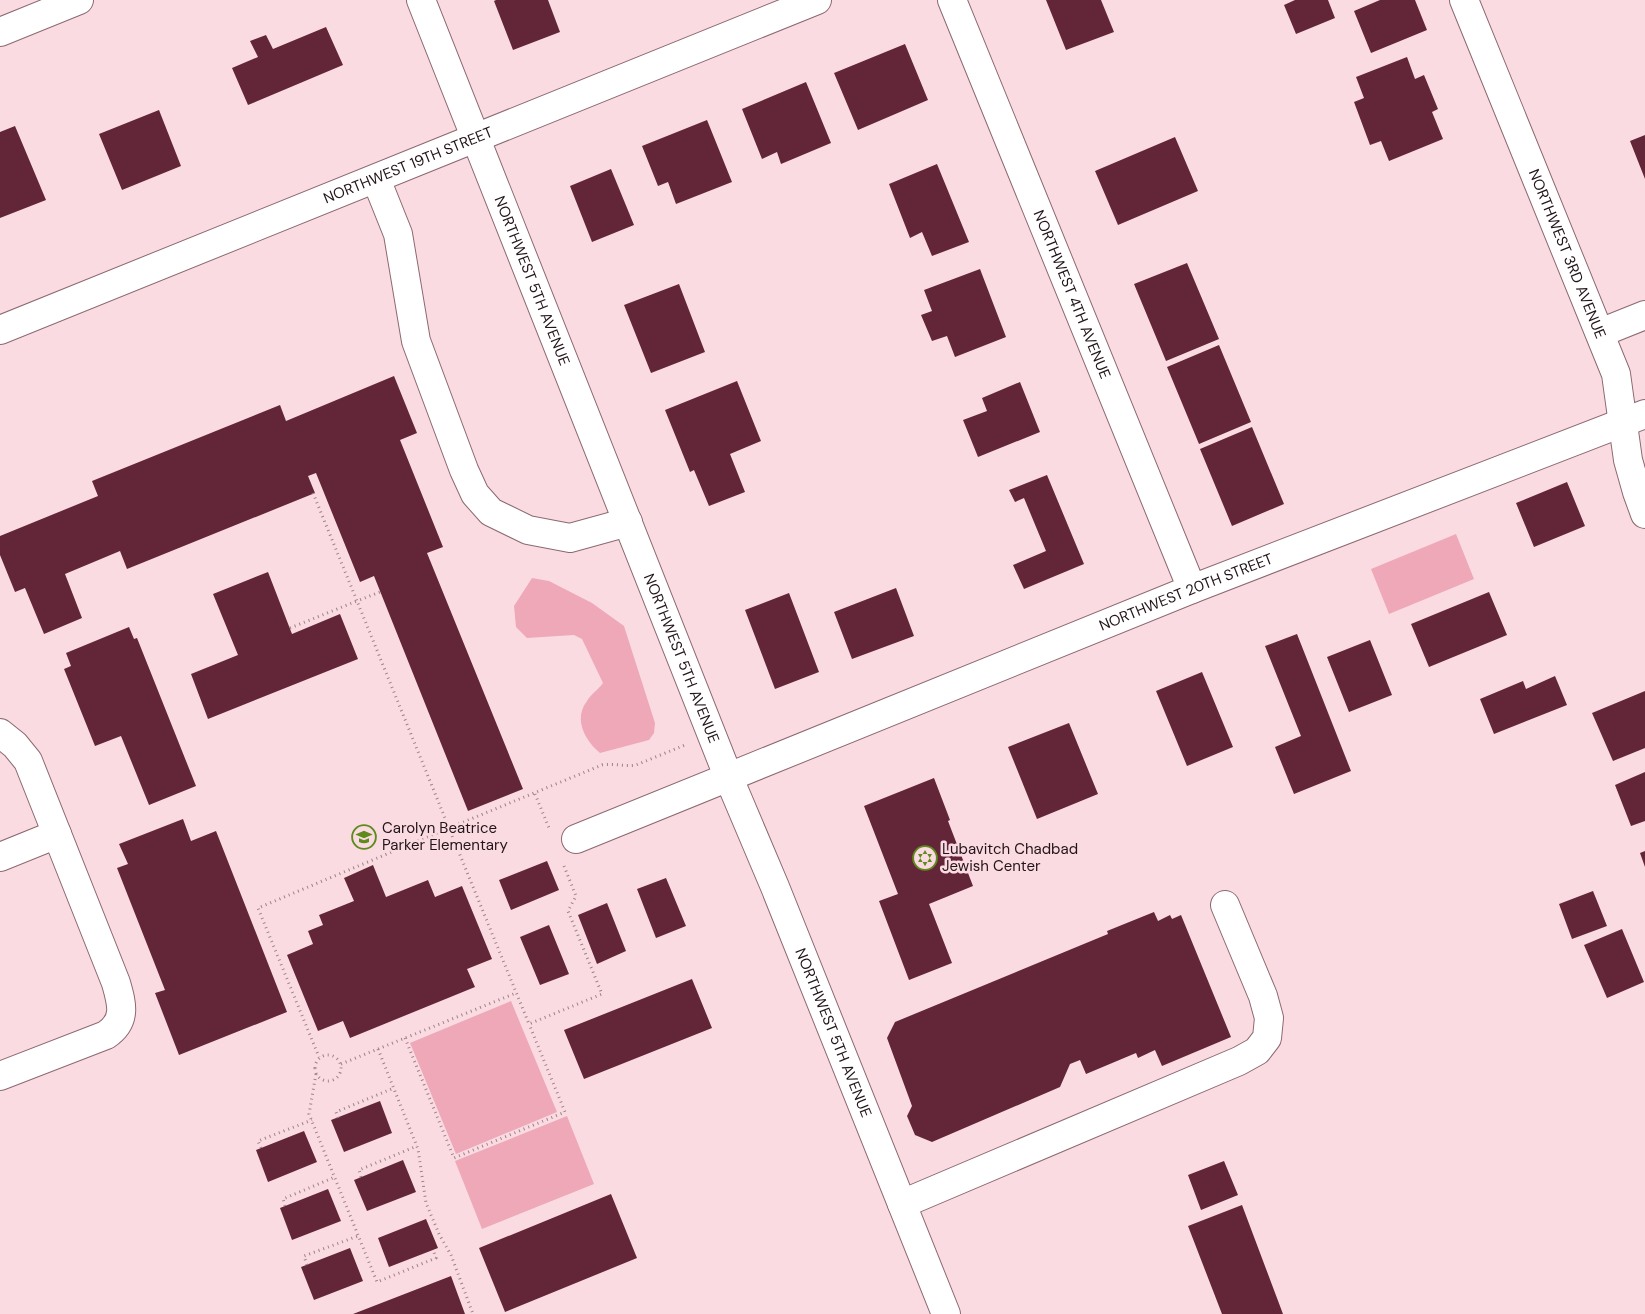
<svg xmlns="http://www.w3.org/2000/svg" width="1645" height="1314" viewBox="0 0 1645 1314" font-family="'DM Sans',sans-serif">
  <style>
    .green { fill: #efa8b8 }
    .building { fill: #622638 }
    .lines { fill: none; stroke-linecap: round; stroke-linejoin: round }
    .minor-casing { stroke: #8c6971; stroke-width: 30 }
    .path { stroke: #9b8389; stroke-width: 3; stroke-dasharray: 1 4; stroke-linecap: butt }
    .minor { stroke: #fff; stroke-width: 28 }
    .labels { text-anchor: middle; stroke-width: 5; stroke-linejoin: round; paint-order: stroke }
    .street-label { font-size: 15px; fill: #221418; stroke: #fbdbe2 }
    .poi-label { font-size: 15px; fill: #221418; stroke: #fbdbe2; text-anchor: start }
  </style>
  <rect width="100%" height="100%" fill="#fbdbe2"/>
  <!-- green -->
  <path class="green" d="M1456,534L1474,579L1389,614L1371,569Z
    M532,578L549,581L592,603L624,626L655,723L654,733L649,740L600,753C585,741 573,719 587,701C591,694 598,690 603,683L582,639L574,635L527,638L516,627L514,606Z
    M511,1001L557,1112L456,1154L410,1043Z
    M567,1116L594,1184L482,1229L455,1161Z"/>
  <!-- building -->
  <path class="building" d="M496,0H548L560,32L513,50L494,1Z
    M1046,0H1101L1114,32L1066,50Z
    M1295,0H1328L1335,18L1296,34L1284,5Z
    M1380,0H1415L1427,30L1371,53L1354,11Z
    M326,27L343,65L248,105L232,68L258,57L250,41L266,35L273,49Z
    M905,44L928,100L858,130L834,73Z
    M1407,57L1415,79L1424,75L1438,109L1432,112L1443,139L1389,161L1381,141L1370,145L1354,102L1364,98L1356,77Z
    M806,82L831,143L781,164L777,152L762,159L742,109Z
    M159,110L181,166L122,190L99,134Z
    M707,120L732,182L676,204L668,182L658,186L642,146Z
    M15,126L46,200L0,218V132Z
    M1645,135V179L1630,141Z
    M1175,137L1198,191L1118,225L1095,171Z
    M937,164L969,242L932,256L922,232L910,238L889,184Z
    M611,169L634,225L592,242L570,186Z
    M1187,263L1219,339L1166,361L1134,284Z
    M980,269L1006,337L955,357L947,336L932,341L921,315L932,311L924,290Z
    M679,284L705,352L651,373L624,305Z
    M1219,345L1251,422L1199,444L1167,367Z
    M394,376L417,433L400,440L443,547L427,553L523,789L468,811L374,576L360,582L316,473L308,476L315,493L127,569L120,551L65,574L82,618L44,634L25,588L15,592L0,555V536L98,496L92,481L280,405L286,421Z
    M737,381L761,441L730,454L745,492L709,506L694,470L690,472L665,410Z
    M1020,382L1040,432L978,457L963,420L987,411L982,398Z
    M1252,427L1284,504L1232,526L1200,449Z
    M1047,475L1084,564L1024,589L1013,565L1046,551L1024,498L1015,502L1009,490Z
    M1567,482L1585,526L1534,547L1516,503Z
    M268,572L292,634L340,614L358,659L208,719L191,674L238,655L213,594Z
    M896,588L914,636L852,659L834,612Z
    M1489,592L1507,635L1429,667L1411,624Z
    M789,593L819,672L775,689L745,610Z
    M129,627L134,639L137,638L196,786L149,805L121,736L95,746L64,669L71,666L66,653Z
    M1297,634L1351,771L1294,794L1275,747L1301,736L1265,646Z
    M1370,640L1392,695L1349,712L1327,657Z
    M1202,672L1233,747L1187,766L1156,691Z
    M1555,676L1567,705L1494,734L1480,699L1523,681L1526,689Z
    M1645,691V748L1613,761L1592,713Z
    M1069,723L1098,794L1037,819L1008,747Z
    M1645,772V821L1631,826L1615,785Z
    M934,778L950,820L948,821L973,886L929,904L952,963L909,980L879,901L898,894L864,806Z
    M183,819L191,841L216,831L287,1012L179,1055L155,993L165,990L117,868L128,864L119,844Z
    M1645,851V867L1640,853Z
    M547,861L559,890L511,910L499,880Z
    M373,865L386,897L428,880L435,897L462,886L492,959L467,969L475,987L350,1038L343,1021L318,1031L287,955L313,944L308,931L323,925L319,915L354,901L344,878Z
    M666,878L686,926L656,938L637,889Z
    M1593,891L1607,926L1572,939L1559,904Z
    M607,903L626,951L597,964L578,915Z
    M1154,912L1158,921L1170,915L1172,919L1181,915L1231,1037L1162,1066L1155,1050L1138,1058L1136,1053L1086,1074L1080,1060L1070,1064L1060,1087L932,1142L915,1135L907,1116L912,1106L887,1038L895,1022L1108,934L1107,931Z
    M549,925L569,974L540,985L520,937Z
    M1622,929L1644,982L1607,998L1584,945Z
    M692,979L712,1028L584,1079L564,1030Z
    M380,1101L392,1133L344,1152L331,1120Z
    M304,1131L317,1162L268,1182L256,1150Z
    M403,1160L416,1192L367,1211L354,1180Z
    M1224,1161L1238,1195L1201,1210L1188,1175Z
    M328,1189L341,1221L292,1240L280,1208Z
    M611,1194L637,1258L505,1312L479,1248Z
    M1242,1205L1283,1314H1222L1188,1226Z
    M426,1219L438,1248L389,1267L378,1238Z
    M350,1248L363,1281L314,1300L301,1267Z
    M451,1276L465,1314H353Z"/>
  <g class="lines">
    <!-- minor casing -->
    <g class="minor-casing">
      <g id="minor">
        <path id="s1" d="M421,0L728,776L775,887L946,1314"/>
        <path id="s2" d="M952,0L1192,589"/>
        <path id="s3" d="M1464,0L1616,374L1628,460L1637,492L1645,514"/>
        <path d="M0,32L79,0"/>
        <path d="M376,179L398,234L416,341L464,470L475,494L491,512L528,530L570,538L628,522"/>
        <path id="s4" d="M0,330L817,0"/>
        <path d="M1600,333L1645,315"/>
        <path d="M0,733L15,745L28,761L116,983C122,1004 127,1021 106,1035L0,1076"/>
        <path id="s5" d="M576,839L1192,589L1645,414"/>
        <path d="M0,857L57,834"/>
        <path d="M902,1204L1239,1061L1257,1051L1267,1038L1269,1018L1263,996L1225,905"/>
      </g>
    </g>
    <!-- path -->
    <path class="path" d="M313,493L357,601L380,592
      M290,628L357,601L449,828L258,908L319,1057
      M535,794L549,828
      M564,866L576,896L568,911L602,994L529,1024L449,828L602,765C614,763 625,767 636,765L685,745
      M405,1038L454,1158L565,1112L529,1024
      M378,1049L418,1149L426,1203L439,1234L451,1255L473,1314
      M315 1068a13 13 0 1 1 26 0a13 13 0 1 1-26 0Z
      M341,1064L516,993
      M316,1074L309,1114L377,1282L436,1258L433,1250
      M338,1118L336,1112L394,1088
      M261,1148L258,1141L312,1120
      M361,1177L359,1170L417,1146
      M285,1206L283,1199L335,1177
      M307,1265L304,1256L358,1236"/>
    <!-- minor -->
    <use href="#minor" class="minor"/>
  </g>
  <!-- icons -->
  <defs>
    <g id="school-ring" transform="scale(1.25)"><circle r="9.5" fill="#fbdbe2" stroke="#5e8b1c" stroke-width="1.5"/><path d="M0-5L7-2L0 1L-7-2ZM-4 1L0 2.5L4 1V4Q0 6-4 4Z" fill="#5e8b1c"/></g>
    <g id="synagogue-ring" transform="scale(1.25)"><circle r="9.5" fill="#fbdbe2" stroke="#5e8b1c" stroke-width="1.5"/><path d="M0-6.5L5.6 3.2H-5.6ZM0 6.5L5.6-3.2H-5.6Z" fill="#5e8b1c"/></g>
  </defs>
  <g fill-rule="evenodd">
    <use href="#school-ring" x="364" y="837"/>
    <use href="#synagogue-ring" x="925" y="858"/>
  </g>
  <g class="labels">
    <!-- street labels -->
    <g class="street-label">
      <text dy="5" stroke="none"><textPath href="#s4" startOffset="440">NORTHWEST 19TH STREET</textPath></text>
      <text dy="5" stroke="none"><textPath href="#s3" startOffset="274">NORTHWEST 3RD AVENUE</textPath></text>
      <text dy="5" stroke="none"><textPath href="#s1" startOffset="302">NORTHWEST 5TH AVENUE</textPath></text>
      <text dy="5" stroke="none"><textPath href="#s2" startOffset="318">NORTHWEST 4TH AVENUE</textPath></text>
      <text dy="5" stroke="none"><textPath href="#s5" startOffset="658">NORTHWEST 20TH STREET</textPath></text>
      <text dy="5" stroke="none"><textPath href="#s1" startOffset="708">NORTHWEST 5TH AVENUE</textPath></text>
      <text dy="5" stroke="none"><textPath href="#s1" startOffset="1112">NORTHWEST 5TH AVENUE</textPath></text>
    </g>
    <!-- poi labels -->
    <g class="poi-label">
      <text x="382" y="833">Carolyn Beatrice<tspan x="382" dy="17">Parker Elementary</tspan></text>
      <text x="942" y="854">Lubavitch Chadbad<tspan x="942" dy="17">Jewish Center</tspan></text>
    </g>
  </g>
</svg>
